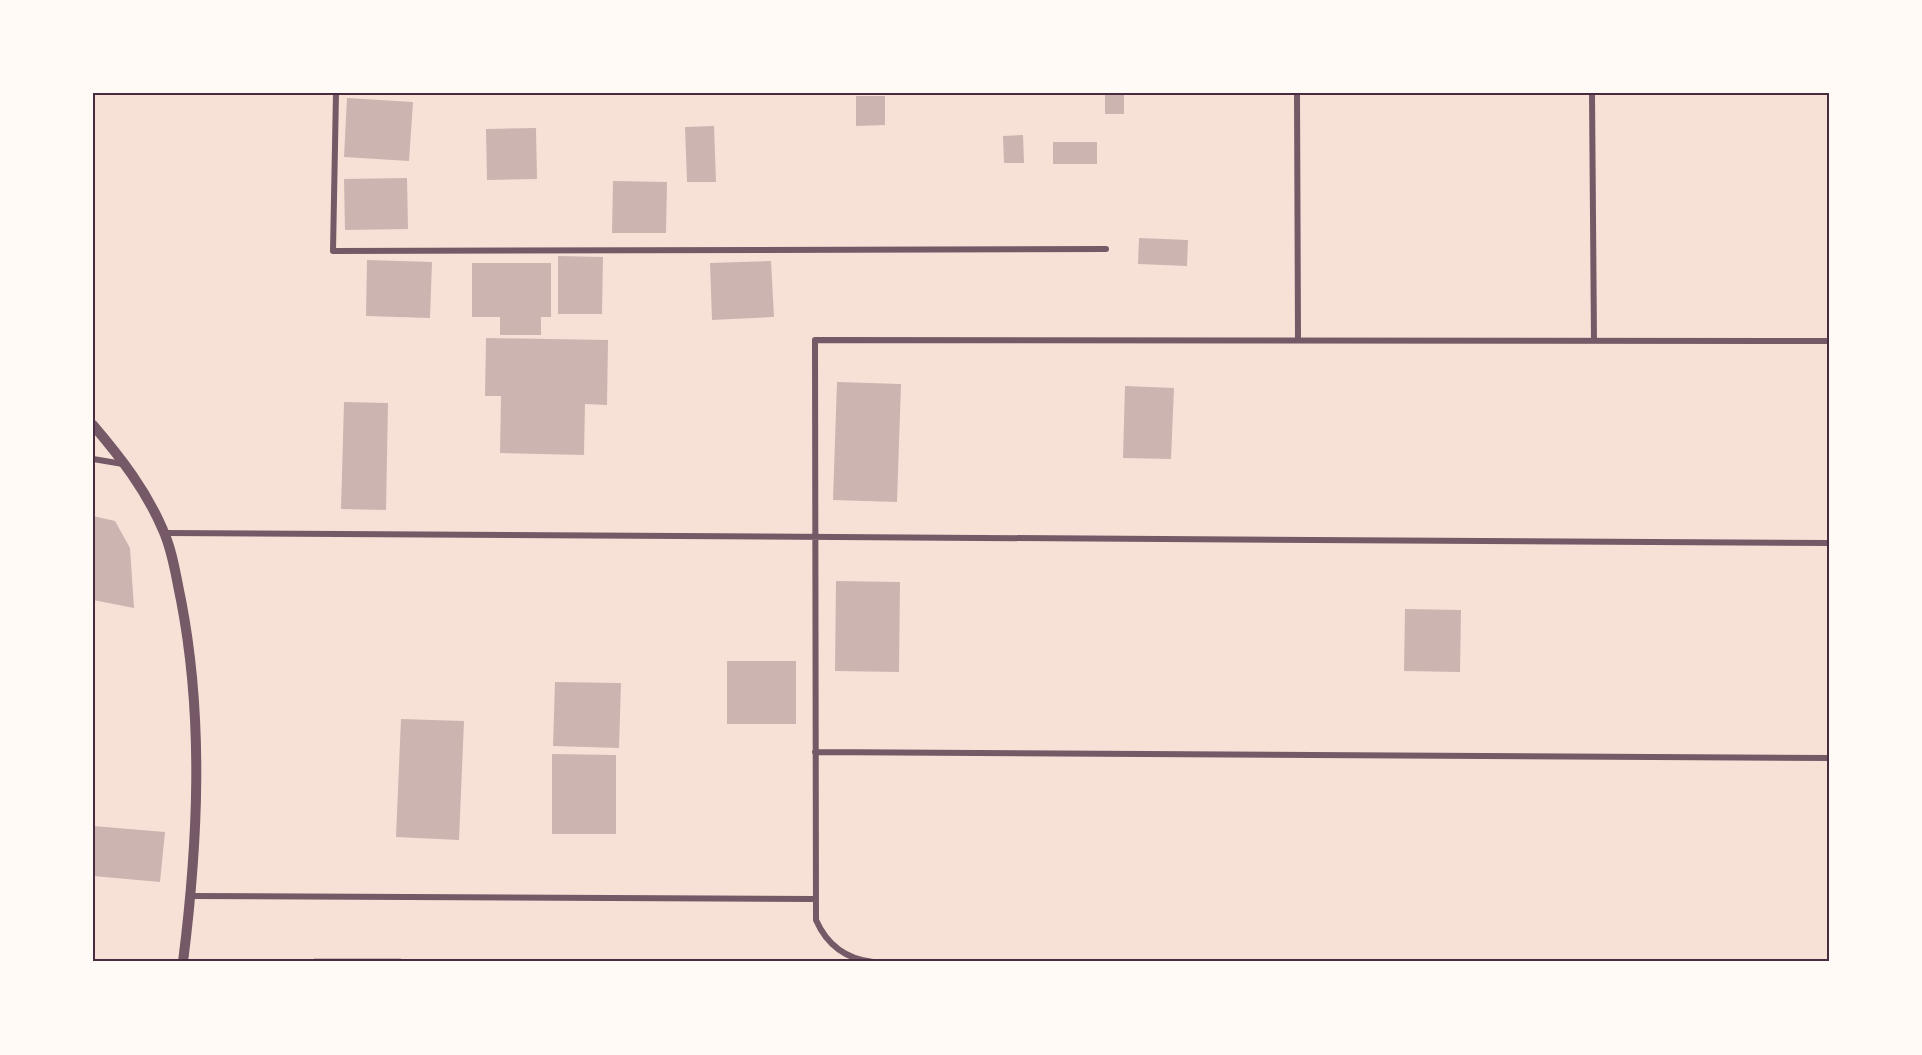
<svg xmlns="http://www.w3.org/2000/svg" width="1922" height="1055" viewBox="0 0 1922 1055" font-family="'Noto Serif',serif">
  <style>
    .building { fill: #ccb4b1 }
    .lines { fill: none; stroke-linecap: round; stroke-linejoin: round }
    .minor { stroke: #755966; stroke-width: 6 }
    .tertiary { stroke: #755966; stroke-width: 10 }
    .neatline { fill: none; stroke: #4a2c40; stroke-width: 2 }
  </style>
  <rect width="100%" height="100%" fill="#f7e1d7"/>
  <!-- building -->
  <path class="building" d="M1105,93H1124V114H1105Z
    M856,96H885V125L856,126Z
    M347,98L413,102L409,161L344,157Z
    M714,126L716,182H687L685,127Z
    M536,128L537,179L487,180L486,129Z
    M1023,135L1024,163H1004L1003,136Z
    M1053,142H1097V164H1053Z
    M407,178L408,229L345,230L344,179Z
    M613,181L667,182L666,233H612Z
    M1139,238L1188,240L1187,266L1138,264Z
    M558,256L603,257L602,314H558Z
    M367,260L432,262L430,318L366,316Z
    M771,261L774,317L712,320L710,263Z
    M472,263H551V317H541V335H500V317H472Z
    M486,338L608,340L607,405L585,404L584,455L500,453L501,396H485Z
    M837,382L901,384L897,502L833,500Z
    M1125,386L1174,388L1171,459L1123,458Z
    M344,402L388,403L386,510L341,509Z
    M93,516L115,521L130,548L134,608L93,600Z
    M836,581L900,582L899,672L835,671Z
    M1405,609L1461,610L1460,672L1404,671Z
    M727,661H796V724H727Z
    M555,682L621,683L619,748L553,746Z
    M401,719L464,721L459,840L396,837Z
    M552,754L616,755V834H552Z
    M93,826L165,832L160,882L93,876Z
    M314,958H401V962H314Z"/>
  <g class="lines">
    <!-- minor -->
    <path class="minor" d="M336,93L333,251L1106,249
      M1297,93L1298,340
      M1592,93L1594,341
      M93,459L123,464
      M165,533L1829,543
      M815,752L1829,758
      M191,896L815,899
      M873,962C845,959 827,945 816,920L815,340L1829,341"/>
    <!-- tertiary -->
    <path class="tertiary" d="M93,425C121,458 146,490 163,530C173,552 176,577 181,600C204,719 198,843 183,962"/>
  </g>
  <!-- border -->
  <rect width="1922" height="1055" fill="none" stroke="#fffaf5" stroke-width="189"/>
  <rect x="94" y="94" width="1734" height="866" class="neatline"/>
</svg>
